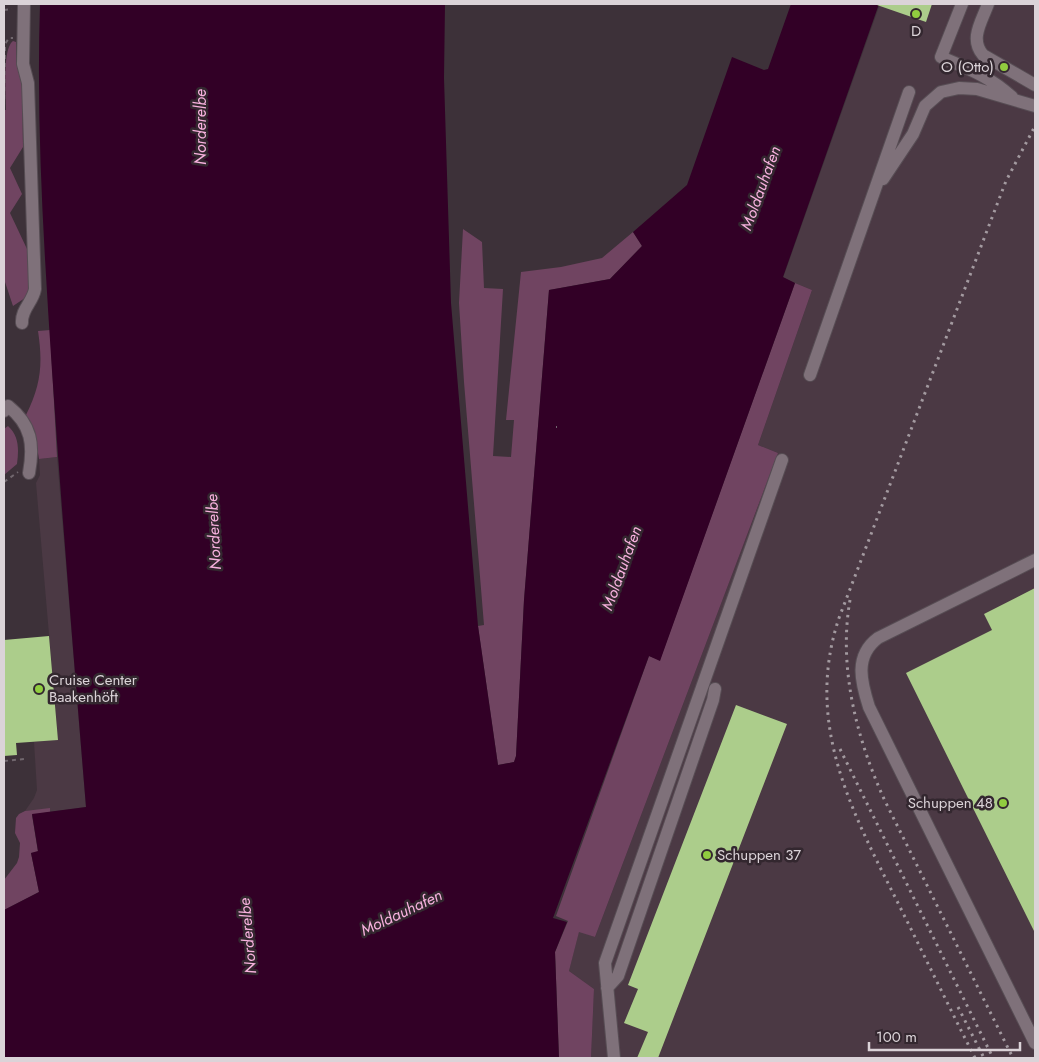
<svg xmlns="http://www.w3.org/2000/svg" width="1039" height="1062" viewBox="0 0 1039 1062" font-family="Jost,sans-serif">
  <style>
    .built { fill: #4b3944 }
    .green { fill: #704461 }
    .water { fill: #320026 }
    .building { fill: #accd8b }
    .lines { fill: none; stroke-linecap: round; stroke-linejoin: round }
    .minor-casing { stroke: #574d54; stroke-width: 14 }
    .path { stroke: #71676e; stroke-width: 2; stroke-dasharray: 4 4; stroke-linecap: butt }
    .minor { stroke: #7f717a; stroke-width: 12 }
    .rail { stroke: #a39aa0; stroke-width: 3; stroke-dasharray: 2.5 5; stroke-linecap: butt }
    .poi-dot { fill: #91cd3f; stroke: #33272f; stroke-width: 2 }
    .labels { text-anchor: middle; stroke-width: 5; stroke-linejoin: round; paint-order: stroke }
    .poi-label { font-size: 15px; fill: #dbd3d8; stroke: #33272f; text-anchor: end }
    .water-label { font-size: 16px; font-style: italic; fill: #f7b1de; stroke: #33272f }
  </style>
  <rect width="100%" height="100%" fill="#3d3139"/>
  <!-- built -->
  <path class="built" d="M880,4H1035V1058H591L594,989L569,971L579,931L595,937L778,453L758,445L812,290L783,278Z
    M57,457L86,807L50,812V809L25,811L34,798L37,790L34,742L58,739L36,483L40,475L39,459Z"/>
  <!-- green -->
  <path class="green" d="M13,41L16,42V62L22,85L23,147L10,168L22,194L10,213L27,249L29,282H32L28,296L13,306L4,279V110H6C6,96 2,49 13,41Z
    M463,229L482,242L484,288L503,289L493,456L511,457L514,420H506L521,272L561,267L602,258L633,232L642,246L610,279L549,290L524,600L516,756L514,762L498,765L478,626L484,625L464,382L459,303Z
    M795,283L812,290L758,445L778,453L595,937L579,932L569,971L594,989L591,1058H559L555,952L568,921L556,916L649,656L660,660Z
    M50,330L57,457L39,459L35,435L26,415C41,385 43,364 38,331Z
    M8,426C19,436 19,449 17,464L4,475V429Z
    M50,808V812L32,815L38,852L31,853L39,892L4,910V880L17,863L19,857L20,843L15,833L16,818L19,814L25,811Z"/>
  <!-- water -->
  <path class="water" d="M40,4H445L444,78L451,303L478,626L498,765L514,762L516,756L524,600L549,290L610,279L642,246L633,232L687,185L732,57L764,70L768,69L791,4H879L783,277L795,283L660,661L649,656L553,918L567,922L555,952L559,1058H4V910L39,892L31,853L38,851L32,814L86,807C74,662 62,517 52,371C44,249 36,126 40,4Z"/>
  <!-- building -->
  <path class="building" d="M877,4H932L926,22L877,5Z
    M1035,588V933L906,673L992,630L984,614Z
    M49,636L58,740L16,743L17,755L4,756V640Z
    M736,705L787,724L658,1058H637L648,1032L624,1023L638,989L628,985Z"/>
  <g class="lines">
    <!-- minor casing -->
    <g class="minor-casing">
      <path id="minor" d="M962,4L941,57C969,69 989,76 1012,97
        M988,4C982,21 969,39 983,55L1035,85
        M883,179L913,134L925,106L941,92L959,88L977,89L1035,106
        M22,323C21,309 33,302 35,289L28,83L23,64L24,4
        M810,375L909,92
        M4,411L8,406C32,425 34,445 29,473
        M1035,560L878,638C854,656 861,682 869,707L1035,1043
        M607,988L618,976L713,700L715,689
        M614,1058L605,963L782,460"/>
    </g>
    <!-- path -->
    <path class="path" d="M4,10L12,9
      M4,107L5,44L9,38H13
      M556,427H557
      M4,482L18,472
      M4,761L25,759"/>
    <!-- minor -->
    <use href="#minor" class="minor"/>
    <!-- rail -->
    <path class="rail" d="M850,600C838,668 857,740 885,801L1013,1058
      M840,749L993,1058
      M958,1007L984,1058
      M975,1058C950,1009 926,959 901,909C854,815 803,726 839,618L1006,181L1035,126"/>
  </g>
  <!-- markers -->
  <g class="poi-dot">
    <circle cx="916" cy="14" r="5"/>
    <circle cx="1004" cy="67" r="5"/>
    <circle cx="39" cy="689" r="5"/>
    <circle cx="1003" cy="803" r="5"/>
    <circle cx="707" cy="855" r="5"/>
  </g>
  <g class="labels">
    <!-- poi labels -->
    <g class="poi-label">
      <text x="916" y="36" text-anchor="middle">D</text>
      <text x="994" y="72">O (Otto)</text>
      <text x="49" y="685" text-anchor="start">Cruise Center<tspan x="49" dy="17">Baakenhöft</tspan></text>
      <text x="993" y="808">Schuppen 48</text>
      <text x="717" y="860" text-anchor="start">Schuppen 37</text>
    </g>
    <!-- water labels -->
    <g class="water-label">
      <text transform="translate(200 127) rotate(-90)" y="6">Norderelbe</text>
      <text transform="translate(760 188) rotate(-70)" y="6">Moldauhafen</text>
      <text transform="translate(213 532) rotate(-93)" y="6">Norderelbe</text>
      <text transform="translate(621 568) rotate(-70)" y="6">Moldauhafen</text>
      <text transform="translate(401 912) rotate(-25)" y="6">Moldauhafen</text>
      <text transform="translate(247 936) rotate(-95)" y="6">Norderelbe</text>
    </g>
  </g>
  <!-- border -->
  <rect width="1039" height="1062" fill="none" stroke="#dbd3d8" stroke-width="10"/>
  <!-- scale -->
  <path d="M869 1042v8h151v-8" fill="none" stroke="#dbd3d8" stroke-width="2.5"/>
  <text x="876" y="1042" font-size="15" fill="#dbd3d8" stroke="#33272f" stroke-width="4" paint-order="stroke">100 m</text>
</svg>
